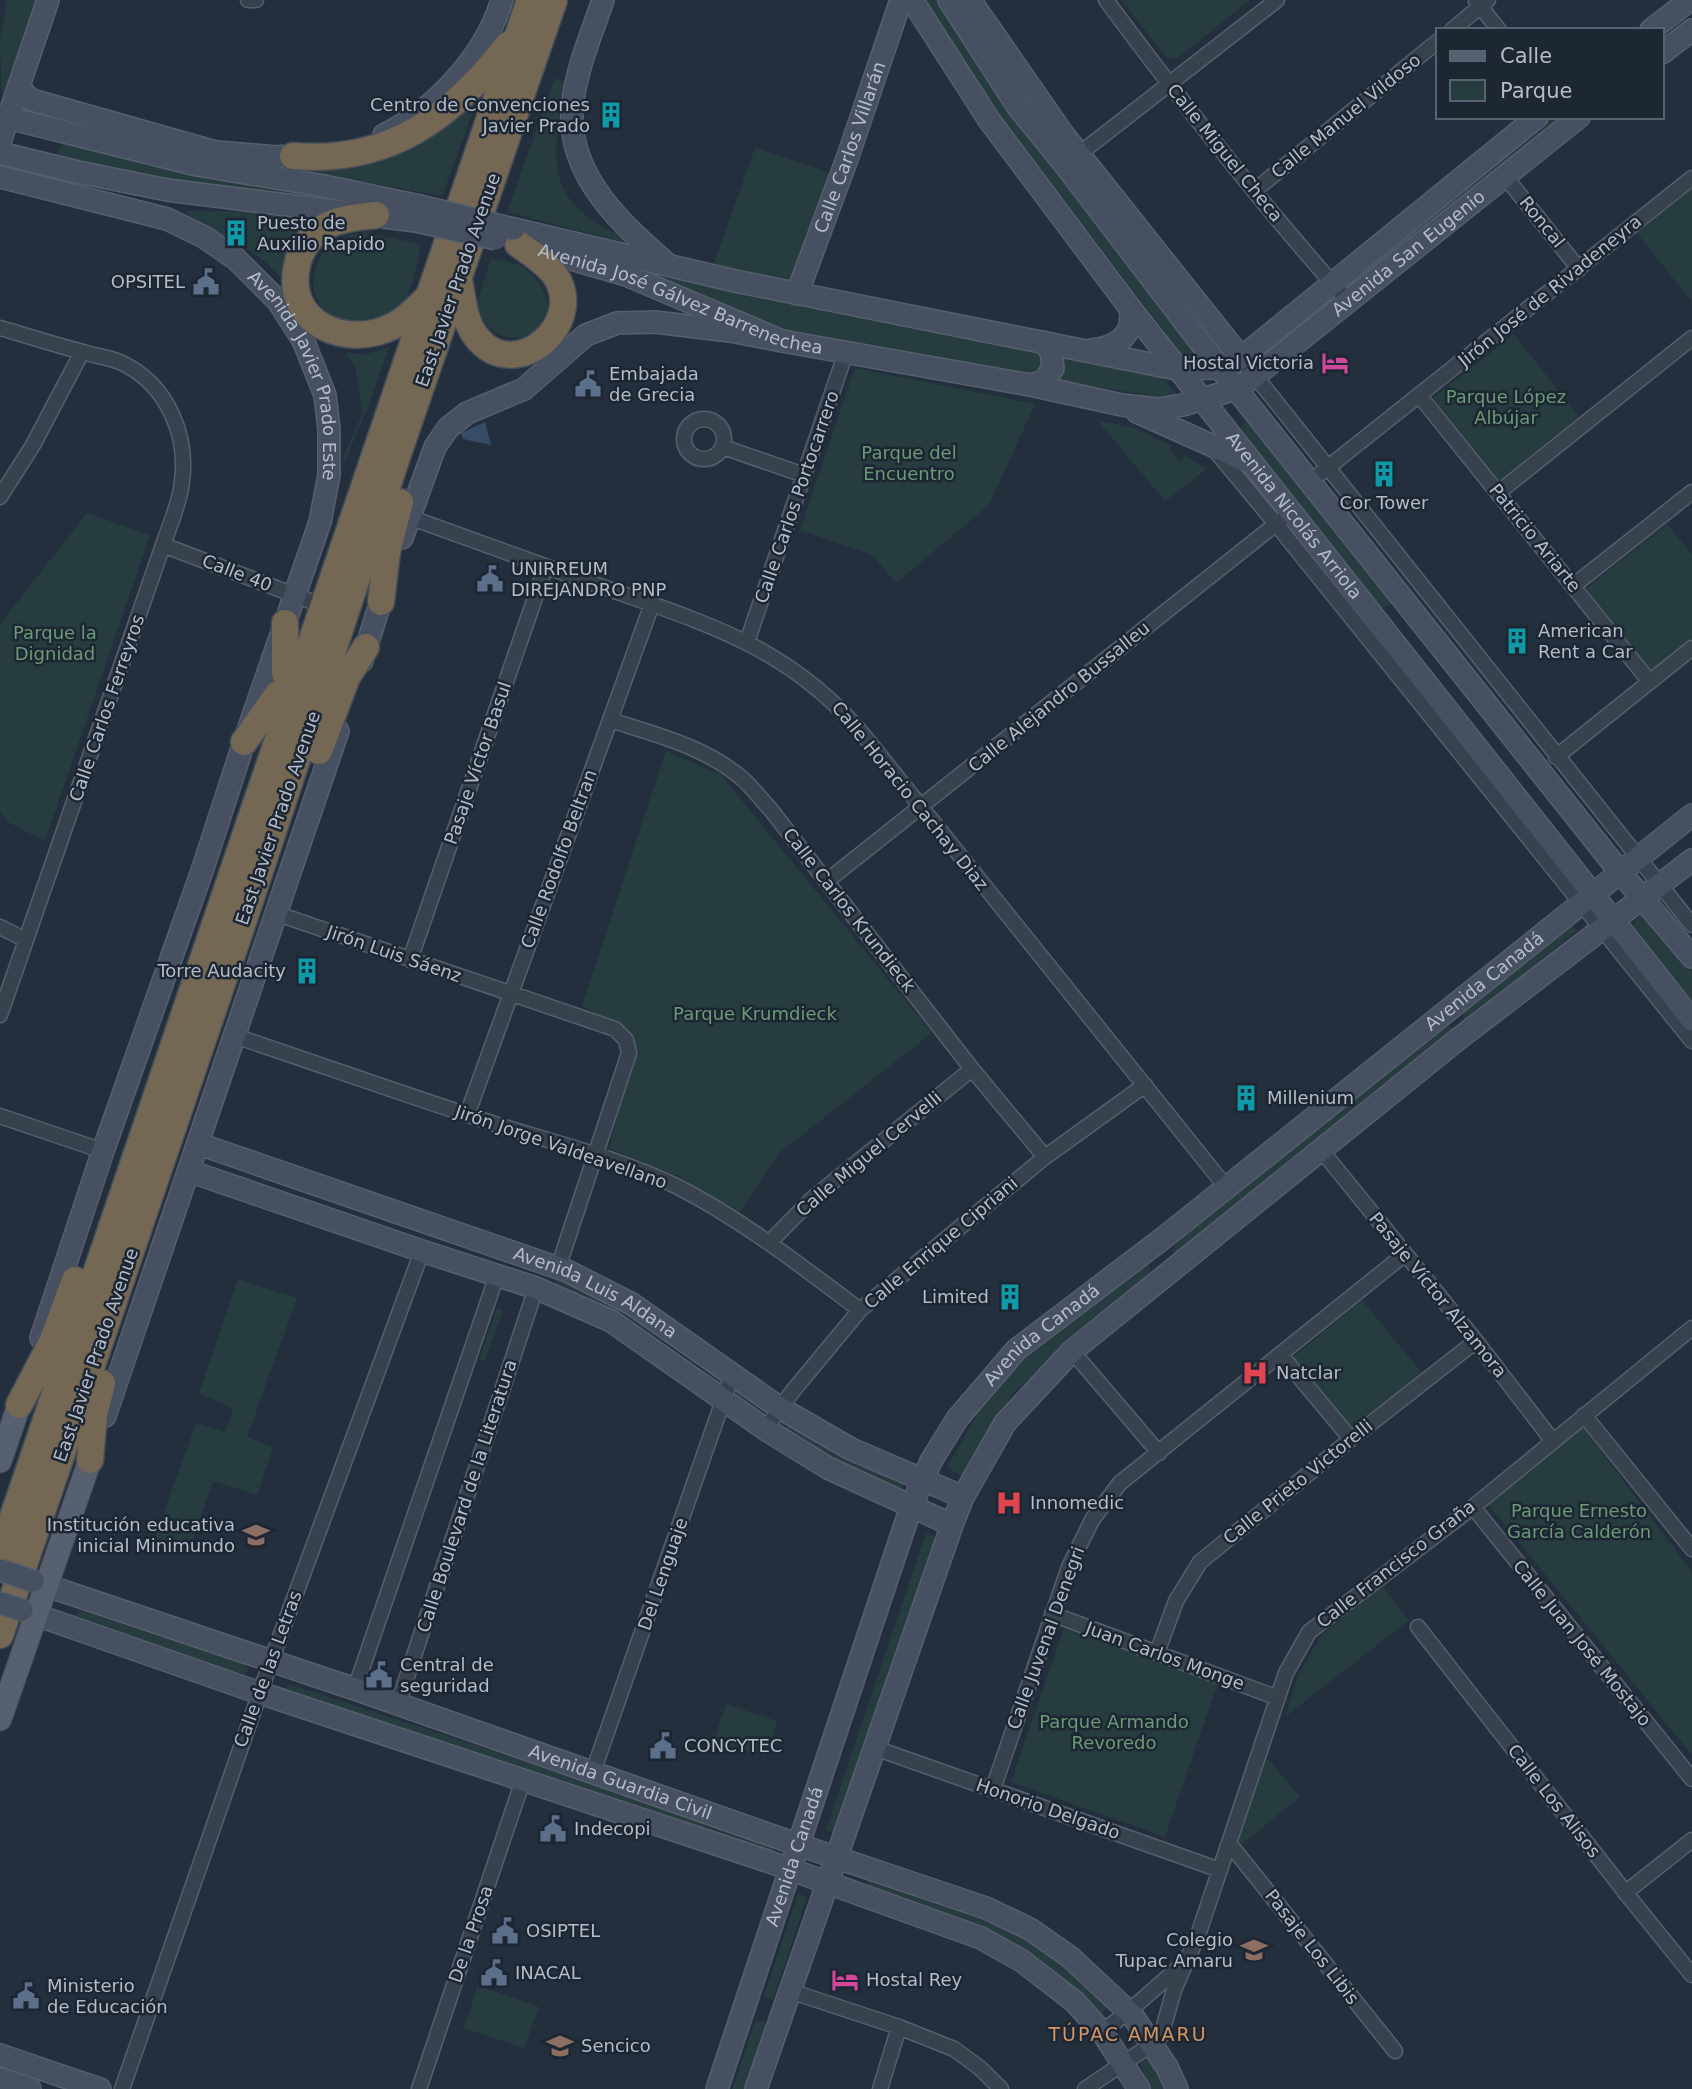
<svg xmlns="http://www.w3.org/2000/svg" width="1692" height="2089" viewBox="0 0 1692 2089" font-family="'DejaVu Sans',sans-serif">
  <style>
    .green { fill: #263c3f }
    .water { fill: #394c67 }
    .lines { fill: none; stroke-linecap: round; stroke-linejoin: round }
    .street-casing { stroke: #565f6c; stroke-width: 17 }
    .secondary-casing { stroke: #565f6c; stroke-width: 24 }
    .primary-casing { stroke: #414a57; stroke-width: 25 }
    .highway-casing { stroke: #434c59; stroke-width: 29 }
    .street { stroke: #38414e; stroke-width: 14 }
    .secondary { stroke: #465061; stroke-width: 21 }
    .primary { stroke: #56606e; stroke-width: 23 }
    .highway { stroke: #746855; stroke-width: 26 }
    .secondary-bridge-casing { stroke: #565f6c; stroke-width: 24; stroke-linecap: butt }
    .secondary-bridge { stroke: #465061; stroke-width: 21 }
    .labels { text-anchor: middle; stroke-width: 5; stroke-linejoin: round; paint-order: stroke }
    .poi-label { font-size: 18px; fill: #b4bcc9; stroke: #1d2633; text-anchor: start }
    .street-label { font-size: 18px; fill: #b4bcc9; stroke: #1d2633 }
    .park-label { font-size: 18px; fill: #6b9a76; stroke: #1d2633 }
    .neighbourhood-label { font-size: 19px; letter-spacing: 2px; fill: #d59563; stroke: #1d2633 }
  </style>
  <rect width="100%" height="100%" fill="#242f3e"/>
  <!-- green -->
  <path class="green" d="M7,0H39L2,97L0,41Z
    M924,0H945L1201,355L1186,360L959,62Z
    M1121,0H1250L1178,58L1168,59Z
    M555,78L565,83C553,158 541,201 622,236L623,242L507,212Z
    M482,87L442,196L291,169L295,163H333Z
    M1552,117L1561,126L1352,292L1344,283Z
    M68,140C139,167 217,183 293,189L294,195L244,192L159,181L61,159L57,152L61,145Z
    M755,148L830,173L792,283L713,266Z
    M1692,189V302L1637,233Z
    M188,211L320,212L290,288L266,262L244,247L186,217Z
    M367,232L421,245C417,262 410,305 396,315C388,321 374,322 364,322C358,322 349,325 343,323C338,322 333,317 329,314C304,296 311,256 336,241C345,235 357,233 367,232Z
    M491,259C500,261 516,262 523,267C541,280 555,304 544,326C541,330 536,334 532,338C500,339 492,336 476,307Z
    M639,266L1159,373L1181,400L831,346L754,325L637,272Z
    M1329,294L1335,302L1253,367L1247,360Z
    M1514,334L1579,417L1498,481L1433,398Z
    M389,347L368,407L345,461L343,457L363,413L355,366L346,355L347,352L364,355Z
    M855,368L1035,404L989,505L896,583L875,558L867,553L800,530Z
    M1097,420L1135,428L1172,446L1169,449L1179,461L1186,456L1207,469L1165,501Z
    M1246,421L1396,597L1393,604L1381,608L1237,431Z
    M87,513L150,535L45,841L8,822L0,812V624Z
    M1667,524L1692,555V639L1651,672L1586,589Z
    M666,751L721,775L932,1033L778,1154L738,1215L680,1177L609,1148L635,1048L624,1028L582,1006Z
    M1642,913L1650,916L1692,970V1000L1633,931L1635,921Z
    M1572,925L1577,931L1465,1022L1462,1011Z
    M1445,1020L1452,1029L1358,1104L1347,1121L1179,1256L1173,1251L1176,1242Z
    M1147,1262L1152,1273L1012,1394L962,1476L947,1467L979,1412L1022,1360Z
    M557,1276L643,1319L772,1406L758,1416L699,1366L625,1316L552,1288Z
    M238,1279L297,1298L247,1437L273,1447L257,1495L213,1481L188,1554L153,1543L196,1423L225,1432L233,1409L199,1393Z
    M1362,1300L1427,1379L1356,1434L1291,1359Z
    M497,1308L503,1310L485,1361L479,1359Z
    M792,1420L906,1480L899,1494L826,1456L786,1429Z
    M1583,1427L1692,1572V1755L1488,1504Z
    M926,1533L936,1537L837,1834L826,1830Z
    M1382,1586L1409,1620L1285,1717L1298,1675L1321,1636Z
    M79,1610L244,1663L248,1671L244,1675H238L75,1617Z
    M1064,1628L1218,1682L1165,1837L1011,1782Z
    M289,1684L776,1844L774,1852L719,1833L711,1835L286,1689Z
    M726,1704L777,1721L766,1757L714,1740Z
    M1267,1758L1300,1797L1242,1844L1238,1838Z
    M868,1877L991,1918L1054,1957L1110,2004L1100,2016L985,1930L868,1886Z
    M798,1894L807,1897L773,2000L764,1996Z
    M478,1986L539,2007L524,2048L464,2028Z
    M763,2020L767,2024L745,2089H732L755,2021Z
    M1146,2058L1152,2062L1164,2089H1151L1139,2062Z"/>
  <!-- water -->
  <path class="water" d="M485,422L491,445L463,439L461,433Z"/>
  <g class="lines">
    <!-- street casing -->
    <g class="street-casing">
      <path id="street" d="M248,0H256
        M1106,0C1183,104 1263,206 1349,302
        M1476,1L1499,30
        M1452,30L1488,0
        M1074,158L1277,0
        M1504,175L1579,269
        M1254,191L1438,41
        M0,328C28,336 55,345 83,352C95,356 108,357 120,362C168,384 190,437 181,488C178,507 169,527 163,545L0,1015
        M1241,358L1692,925
        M1419,395L1650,682
        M684 439a20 20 0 1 1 40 0a20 20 0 1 1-40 0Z
        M723,447L804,475
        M1214,449L1276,524L1692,1041
        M1321,473L1692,178
        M1499,492L1692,338
        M0,497L33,445L82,352
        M409,517C473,540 537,563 600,586C705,623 791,647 865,737L1226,1187
        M163,545L310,601
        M1573,586L1692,492
        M747,642L846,352
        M610,720C657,735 707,747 745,781C754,790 762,800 771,810L972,1069L1045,1157
        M1556,757L1692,648
        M827,881L1281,520
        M278,914L615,1029L626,1040L629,1053L558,1268
        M0,927L26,940
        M410,960L546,566
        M235,1036C324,1066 412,1097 501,1126C559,1144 621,1159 676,1186C743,1220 801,1266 860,1310
        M467,1115L652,604
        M0,1116L103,1151
        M1322,1151L1476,1341L1552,1440
        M770,1242L813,1198L972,1069
        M1072,1351L1159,1453
        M1281,1355L1351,1439
        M1584,1415L1692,1549
        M765,1429L792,1392L860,1310L1045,1157L1145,1085
        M1473,1507L1692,1779
        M1052,1614L1278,1698
        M1418,1627L1629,1897L1692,1975
        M1157,1653L1176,1601L1200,1562L1351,1439L1476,1341
        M355,1689L497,1275
        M398,1704L536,1288
        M875,1748L1220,1870
        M593,1772L732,1375
        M993,1789L1069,1567L1092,1520L1120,1483L1405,1254
        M1229,1843L1395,2051
        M1625,1893L1692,1840
        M790,1991L899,2027L954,2049L980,2068L1001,2089
        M1102,2032L1128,2012L1184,1963
        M122,2089L271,1661L422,1251
        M419,2089L523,1780
        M880,2089L899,2027
        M1085,2089L1152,2044L1161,2036L1174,1990L1198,1935L1286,1673L1309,1632L1473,1507L1692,1328"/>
    </g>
    <!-- secondary casing -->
    <g class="secondary-casing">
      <g id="secondary">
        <path d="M603,0C591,36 573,76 572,114C570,179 624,226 667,264"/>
        <path id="s1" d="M912,0L989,120L1130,308L1692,1020"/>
        <path d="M949,0L1018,107L1065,165L1236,389L1620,872L1692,957"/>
        <path d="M970,0L1063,134L1241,358"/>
        <path d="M1651,30L1690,0"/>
        <path d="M1662,53L1692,30"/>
        <path d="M19,85L25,95L32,100L216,152L277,157L309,154"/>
        <path d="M0,116L197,165L324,186L420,206"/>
        <path d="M384,135C436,109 485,56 502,0"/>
        <path d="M0,142L48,0"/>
        <path d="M0,153L78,172L167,190L416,221"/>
        <path id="s2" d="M0,177L167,219L204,237L236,259L278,301L303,340L325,395L329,429V475L320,522L244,742L202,871L103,1151L41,1338"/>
        <path d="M514,229L735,281L1176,369L1220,368L1241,358L1537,117"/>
        <path id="s3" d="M526,246L626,275L782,341L1030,385L1122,405L1158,409L1183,405L1236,389L1255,376L1579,117"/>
        <path id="s4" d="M797,294L847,159L901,0"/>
        <path d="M1091,350C1115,348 1136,336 1130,308"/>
        <path d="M1030,385L1043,382L1053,368L1051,351L1043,342"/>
        <path d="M1137,412L1251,463"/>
        <path d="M402,538L435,447L448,428L467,413L524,389L586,335L617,323L655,322L730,331L782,341"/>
        <path d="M362,661L385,588"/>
        <path id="s5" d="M199,1144L567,1271L632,1304L780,1408L851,1449L963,1497"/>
        <path d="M189,1171L422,1251L536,1288L611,1321L765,1429L828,1468L952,1525"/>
        <path d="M105,1416L338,731"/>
        <path id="s6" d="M33,1581L355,1689L799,1845L986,1908L1030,1929L1070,1957L1132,2015L1167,2067L1177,2089"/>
        <path d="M22,1610L248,1689L767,1861L981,1938L1022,1961L1075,2002L1102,2032L1139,2089"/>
        <path d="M0,2055L100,2089"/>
        <path d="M0,2079L30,2089"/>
        <path id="s7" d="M717,2089L911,1507L931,1461L957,1419L1016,1350L1166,1236L1692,815"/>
        <path d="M756,2089L952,1525L963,1497L1005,1423L1072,1351L1457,1040L1692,860"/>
      </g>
    </g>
    <!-- primary casing -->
    <g class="primary-casing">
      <path id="primary" d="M0,1461L19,1405
        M0,1719L90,1460"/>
    </g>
    <!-- highway casing -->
    <g class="highway-casing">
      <path id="highway" d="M293,156C389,164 451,118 508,45
        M376,215C360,217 343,218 328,225C313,233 303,245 298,261C281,323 347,351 395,325C408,318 418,307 428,297
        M459,280C463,300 464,324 479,340C517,383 587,323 555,275C545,262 531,253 518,244
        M381,602L387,552L400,502
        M285,673V623
        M244,742L278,694
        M319,751L347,677L366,647
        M19,1405L53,1340L75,1280
        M90,1460L94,1415L102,1383
        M0,1555L530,0
        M0,1635L242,925L399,451L554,0"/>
    </g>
    <!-- street -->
    <use href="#street" class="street"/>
    <!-- secondary -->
    <use href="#secondary" class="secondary"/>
    <!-- primary -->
    <use href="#primary" class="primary"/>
    <!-- highway -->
    <use href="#highway" class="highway"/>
    <!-- secondary-bridge casing -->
    <g class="secondary-bridge-casing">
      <path id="secondary-bridge" d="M420,206L514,229
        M416,221L496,239
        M0,1570L33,1581
        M0,1603L22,1610"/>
    </g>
    <!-- secondary-bridge -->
    <use href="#secondary-bridge" class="secondary-bridge"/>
  </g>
  <!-- icons -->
  <defs>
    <g id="building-bare" transform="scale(2.1)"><path d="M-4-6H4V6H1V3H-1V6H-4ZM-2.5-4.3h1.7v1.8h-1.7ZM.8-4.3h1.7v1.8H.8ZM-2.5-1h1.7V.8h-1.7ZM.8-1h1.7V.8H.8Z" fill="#0f9aa8" stroke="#1d2633" stroke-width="2.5" paint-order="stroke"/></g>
    <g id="civic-bare" transform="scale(2.1)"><path d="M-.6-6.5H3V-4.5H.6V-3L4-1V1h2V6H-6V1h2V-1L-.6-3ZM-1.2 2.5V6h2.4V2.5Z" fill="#5c6f8a" stroke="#1d2633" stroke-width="2.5" paint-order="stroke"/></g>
    <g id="hotel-bare" transform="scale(2.1)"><path d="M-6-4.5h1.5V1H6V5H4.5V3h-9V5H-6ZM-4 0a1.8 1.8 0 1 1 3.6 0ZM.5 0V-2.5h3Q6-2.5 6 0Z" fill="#d1479c" stroke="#1d2633" stroke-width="2.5" paint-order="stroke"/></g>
    <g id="hospital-bare" transform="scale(2.1)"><path d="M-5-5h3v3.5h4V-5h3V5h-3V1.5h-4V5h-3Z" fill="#e0444e" stroke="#1d2633" stroke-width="2.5" paint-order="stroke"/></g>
    <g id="school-bare" transform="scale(2.1)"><path d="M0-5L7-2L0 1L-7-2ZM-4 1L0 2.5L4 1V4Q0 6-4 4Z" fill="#8d6e63" stroke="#1d2633" stroke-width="2.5" paint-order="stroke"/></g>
    <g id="university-bare" transform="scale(2.1)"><path d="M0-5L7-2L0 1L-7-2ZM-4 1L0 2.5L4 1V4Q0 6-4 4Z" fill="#8d6e63" stroke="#1d2633" stroke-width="2.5" paint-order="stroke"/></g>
  </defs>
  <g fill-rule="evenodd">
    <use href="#building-bare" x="611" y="115"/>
    <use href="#building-bare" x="236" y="233"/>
    <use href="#civic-bare" x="206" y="282"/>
    <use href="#hotel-bare" x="1335" y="363"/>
    <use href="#civic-bare" x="588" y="384"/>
    <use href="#building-bare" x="1384" y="474"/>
    <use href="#civic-bare" x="490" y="579"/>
    <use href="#building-bare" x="1517" y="641"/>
    <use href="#building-bare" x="307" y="971"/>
    <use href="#building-bare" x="1246" y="1098"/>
    <use href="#building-bare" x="1010" y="1297"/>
    <use href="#hospital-bare" x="1255" y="1373"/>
    <use href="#hospital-bare" x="1009" y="1503"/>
    <use href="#school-bare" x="256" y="1535"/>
    <use href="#civic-bare" x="379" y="1675"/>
    <use href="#civic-bare" x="663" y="1746"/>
    <use href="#civic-bare" x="553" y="1829"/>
    <use href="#civic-bare" x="505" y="1931"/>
    <use href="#school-bare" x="1254" y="1950"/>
    <use href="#civic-bare" x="494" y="1973"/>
    <use href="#hotel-bare" x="845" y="1980"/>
    <use href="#civic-bare" x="26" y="1996"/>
    <use href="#university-bare" x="560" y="2046"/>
  </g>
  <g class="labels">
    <!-- poi labels -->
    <g class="poi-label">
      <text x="590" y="111" text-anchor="end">Centro de Convenciones<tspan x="590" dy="21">Javier Prado</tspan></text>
      <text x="257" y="229">Puesto de<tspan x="257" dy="21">Auxilio Rapido</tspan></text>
      <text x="185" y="288" text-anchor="end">OPSITEL</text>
      <text x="1314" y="369" text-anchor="end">Hostal Victoria</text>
      <text x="609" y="380">Embajada<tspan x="609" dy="21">de Grecia</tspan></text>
      <text x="1384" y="509" text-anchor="middle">Cor Tower</text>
      <text x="511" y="575">UNIRREUM<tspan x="511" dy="21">DIREJANDRO PNP</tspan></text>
      <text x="1538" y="637">American<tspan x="1538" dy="21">Rent a Car</tspan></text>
      <text x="286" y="977" text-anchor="end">Torre Audacity</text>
      <text x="1267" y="1104">Millenium</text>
      <text x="989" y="1303" text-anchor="end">Limited</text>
      <text x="1276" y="1379">Natclar</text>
      <text x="1030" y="1509">Innomedic</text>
      <text x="235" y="1531" text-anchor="end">Institución educativa<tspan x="235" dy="21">inicial Minimundo</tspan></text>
      <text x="400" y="1671">Central de<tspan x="400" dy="21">seguridad</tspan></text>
      <text x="684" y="1752">CONCYTEC</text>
      <text x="574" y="1835">Indecopi</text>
      <text x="526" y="1937">OSIPTEL</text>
      <text x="1233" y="1946" text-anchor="end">Colegio<tspan x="1233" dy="21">Tupac Amaru</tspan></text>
      <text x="515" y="1979">INACAL</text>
      <text x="866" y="1986">Hostal Rey</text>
      <text x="47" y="1992">Ministerio<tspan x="47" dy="21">de Educación</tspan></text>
      <text x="581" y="2052">Sencico</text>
    </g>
    <!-- street labels -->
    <g class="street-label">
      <text transform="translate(1346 116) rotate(-39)" y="6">Calle Manuel Vildoso</text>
      <text dy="6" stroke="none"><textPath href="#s4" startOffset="156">Calle Carlos Villarán</textPath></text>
      <text transform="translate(1225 153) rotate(51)" y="6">Calle Miguel Checa</text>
      <text transform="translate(1542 222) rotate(51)" y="6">Roncal</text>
      <text dy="6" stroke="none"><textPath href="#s3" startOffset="956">Avenida San Eugenio</textPath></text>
      <text transform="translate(458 280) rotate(-71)" y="6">East Javier Prado Avenue</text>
      <text transform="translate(1550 291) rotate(-39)" y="6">Jirón José de Rivadeneyra</text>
      <text dy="6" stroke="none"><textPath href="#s3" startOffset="164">Avenida José Gálvez Barrenechea</textPath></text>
      <text dy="6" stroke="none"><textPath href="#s2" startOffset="388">Avenida Javier Prado Este</textPath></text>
      <text transform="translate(797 497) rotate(-71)" y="6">Calle Carlos Portocarrero</text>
      <text dy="6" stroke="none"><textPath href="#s1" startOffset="642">Avenida Nicolás Arriola</textPath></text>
      <text transform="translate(1535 538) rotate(51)" y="6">Patricio Ariarte</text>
      <text transform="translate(237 573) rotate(21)" y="6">Calle 40</text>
      <text transform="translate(1059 697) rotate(-39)" y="6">Calle Alejandro Bussalleu</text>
      <text transform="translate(107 708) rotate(-71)" y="6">Calle Carlos Ferreyros</text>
      <text transform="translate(478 763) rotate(-71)" y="6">Pasaje Víctor Basul</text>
      <text transform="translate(910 796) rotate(51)" y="6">Calle Horacio Cachay Diaz</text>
      <text transform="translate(278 818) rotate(-71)" y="6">East Javier Prado Avenue</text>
      <text transform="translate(559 859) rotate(-70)" y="6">Calle Rodolfo Beltran</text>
      <text transform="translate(849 910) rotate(52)" y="6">Calle Carlos Krundieck</text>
      <text transform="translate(394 954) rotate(19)" y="6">Jirón Luis Sáenz</text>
      <text dy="6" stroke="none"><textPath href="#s7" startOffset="1400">Avenida Canadá</textPath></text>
      <text transform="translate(561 1147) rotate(19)" y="6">Jirón Jorge Valdeavellano</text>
      <text transform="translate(869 1154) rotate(-40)" y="6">Calle Miguel Cervelli</text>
      <text transform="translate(941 1243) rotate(-40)" y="6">Calle Enrique Cipriani</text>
      <text dy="6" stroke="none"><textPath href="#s5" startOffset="424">Avenida Luis Aldana</textPath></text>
      <text transform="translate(1438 1295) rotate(51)" y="6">Pasaje Víctor Alzamora</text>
      <text dy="6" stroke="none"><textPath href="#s7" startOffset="833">Avenida Canadá</textPath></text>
      <text transform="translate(96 1355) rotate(-71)" y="6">East Javier Prado Avenue</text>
      <text transform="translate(1298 1482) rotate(-39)" y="6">Calle Prieto Victorelli</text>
      <text transform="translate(467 1496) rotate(-72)" y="6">Calle Boulevard de la Literatura</text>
      <text transform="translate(1396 1564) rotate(-38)" y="6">Calle Francisco Graña</text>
      <text transform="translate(663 1574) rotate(-71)" y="6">Del Lenguaje</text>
      <text transform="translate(1046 1638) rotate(-70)" y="6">Calle Juvenal Denegri</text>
      <text transform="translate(1582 1643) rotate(51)" y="6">Calle Juan José Mostajo</text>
      <text transform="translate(1165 1656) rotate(20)" y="6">Juan Carlos Monge</text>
      <text transform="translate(268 1669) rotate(-70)" y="6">Calle de las Letras</text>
      <text dy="6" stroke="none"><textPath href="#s6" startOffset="621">Avenida Guardia Civil</textPath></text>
      <text transform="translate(1554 1801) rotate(52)" y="6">Calle Los Alisos</text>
      <text transform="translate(1048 1809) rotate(19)" y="6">Honorio Delgado</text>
      <text dy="6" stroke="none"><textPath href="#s7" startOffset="245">Avenida Canadá</textPath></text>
      <text transform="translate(471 1934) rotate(-71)" y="6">De la Prosa</text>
      <text transform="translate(1312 1947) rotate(52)" y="6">Pasaje Los Libis</text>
    </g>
    <!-- park labels -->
    <g class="park-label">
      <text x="1506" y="403">Parque López<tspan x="1506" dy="21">Albújar</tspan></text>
      <text x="909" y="459">Parque del<tspan x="909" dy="21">Encuentro</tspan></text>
      <text x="55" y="639">Parque la<tspan x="55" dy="21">Dignidad</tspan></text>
      <text x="755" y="1020">Parque Krumdieck</text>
      <text x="1579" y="1517">Parque Ernesto<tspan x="1579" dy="21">García Calderón</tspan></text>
      <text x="1114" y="1728">Parque Armando<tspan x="1114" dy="21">Revoredo</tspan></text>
    </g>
    <!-- neighbourhood labels -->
    <g class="neighbourhood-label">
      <text x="1128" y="2041">TÚPAC AMARU</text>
    </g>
  </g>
  <!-- legend -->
  <rect x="1436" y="28" width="228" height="91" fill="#1d2633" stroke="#59626f" stroke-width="2"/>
  <rect x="1450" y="51" width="35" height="10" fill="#56606e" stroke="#59626f" stroke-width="2"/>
  <text x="1500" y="63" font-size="21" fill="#b4bcc9">Calle</text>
  <rect x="1450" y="80" width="35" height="21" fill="#263c3f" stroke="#59626f" stroke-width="2"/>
  <text x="1500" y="98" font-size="21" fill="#b4bcc9">Parque</text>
</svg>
